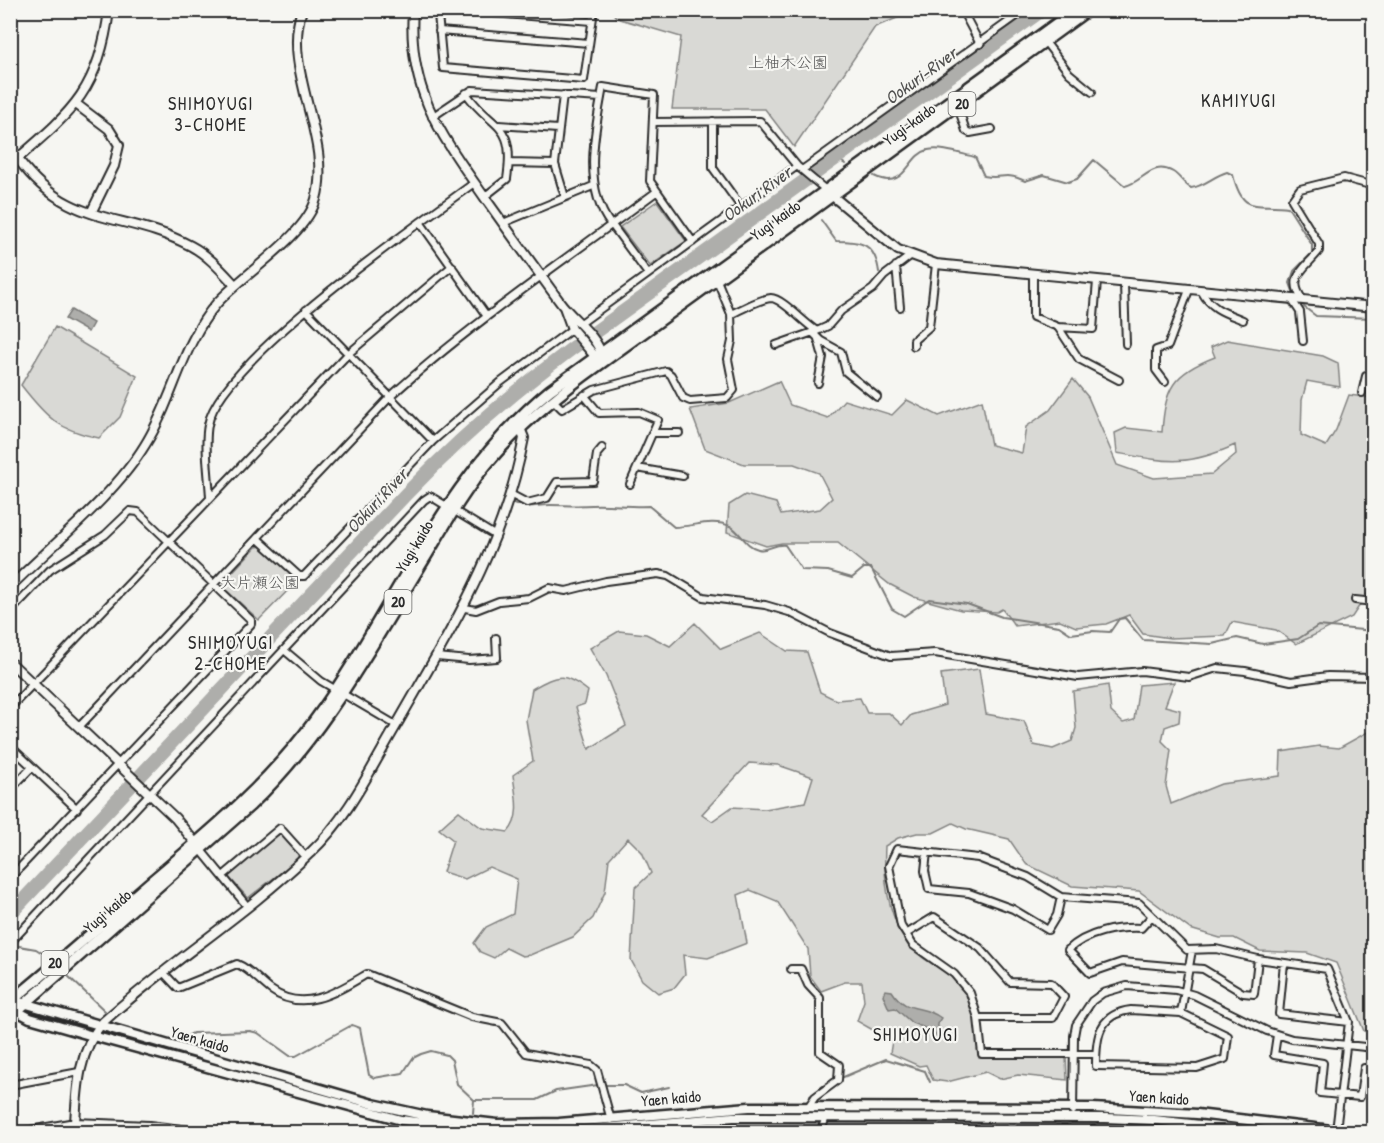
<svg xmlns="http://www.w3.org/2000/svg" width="1384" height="1143" viewBox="0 0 1384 1143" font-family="'Patrick Hand','Klee One',sans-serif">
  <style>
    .green { fill: #d9d9d5; stroke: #828280; stroke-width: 1.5; fill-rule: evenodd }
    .water { fill: #aeaeab; stroke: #7a7a78; stroke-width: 1.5 }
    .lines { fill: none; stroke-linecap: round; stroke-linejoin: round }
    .stream { stroke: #7a7a78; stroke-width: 2 }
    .river { stroke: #aeaeab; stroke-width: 14 }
    .minor-casing { stroke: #2b2b2b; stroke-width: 10 }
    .tertiary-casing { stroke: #2b2b2b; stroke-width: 12 }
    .secondary-casing { stroke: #2b2b2b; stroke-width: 13 }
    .primary-casing { stroke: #2b2b2b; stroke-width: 14 }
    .minor { stroke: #f6f6f2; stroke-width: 6 }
    .tertiary { stroke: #f6f6f2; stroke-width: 8 }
    .secondary { stroke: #f6f6f2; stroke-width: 8 }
    .primary { stroke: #f6f6f2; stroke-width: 9 }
    .labels { text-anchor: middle; stroke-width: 4.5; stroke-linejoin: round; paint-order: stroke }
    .shield { fill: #f6f6f2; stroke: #686867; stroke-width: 1.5 }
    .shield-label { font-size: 15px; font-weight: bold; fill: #2b2b2b }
    .park-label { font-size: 16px; fill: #565656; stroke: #f6f6f2 }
    .street-label { font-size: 16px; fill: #2b2b2b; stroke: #f6f6f2 }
    .water-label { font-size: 18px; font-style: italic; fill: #525251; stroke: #f6f6f2 }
    .neighbourhood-label { font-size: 18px; letter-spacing: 1.5px; fill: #2b2b2b; stroke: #f6f6f2 }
  </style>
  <rect width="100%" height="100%" fill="#f6f6f2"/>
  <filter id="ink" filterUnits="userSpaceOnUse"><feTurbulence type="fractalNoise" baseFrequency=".0167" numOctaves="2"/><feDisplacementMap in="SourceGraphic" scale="12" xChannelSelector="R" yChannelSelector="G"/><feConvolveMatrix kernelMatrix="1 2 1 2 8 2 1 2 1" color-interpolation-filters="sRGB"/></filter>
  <g filter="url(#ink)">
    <!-- green -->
    <path class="green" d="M611,11V10L914,11L875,27L794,147L765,109H672L681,37L617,18Z
      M657,201L686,241L650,266L620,227Z
      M55,327L137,376L120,417L99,438C58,430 46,417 21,385Z
      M1227,340L1323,356L1338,363L1340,387L1307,381L1302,400L1301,435L1326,446L1336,430L1349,395L1373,398V585L1352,617L1296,644L1276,630L1232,622L1225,636L1170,638L1143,634L1129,615L1106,624L1076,627L1060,620L1015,626L1002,609L997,612L961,610L914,597L889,584L838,543H782L766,546L727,532L729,505L745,495L776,503L781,515L820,509L832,498L819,473L794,464H744L705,449L690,409L729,403L779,381L790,405L828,418L844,400L892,415L907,400L939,416L982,400L991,445L1022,453L1026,427L1050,410L1073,379L1088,397L1117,465L1154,478L1212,474L1236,454L1235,445C1187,467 1167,462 1117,453L1115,433L1126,428L1162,432C1165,388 1173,373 1215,357L1211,347Z
      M262,546L298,580L259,620L224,588L223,582L256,547Z
      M695,623L721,649L760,633L787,651L807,652L820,692L836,700L860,698L867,713H889L902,725L911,715L945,705L941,674L979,669L986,714L1024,721L1034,745L1053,749L1072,741L1076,728L1073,691L1108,685L1111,712L1123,723L1134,720L1139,685L1174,682L1165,706L1180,710L1179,722L1165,727L1162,741L1171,750L1166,786L1171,804L1221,784L1280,776L1281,752L1319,746L1339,748L1373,729V1033L1364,1031L1336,963L1307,953L1260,951L1234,938H1220L1190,929L1139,891L1072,886L1026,864L1009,839L966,829L953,823L933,833H917L898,838L885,846C883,886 890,932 922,957C938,969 958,977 968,995C978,1013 977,1037 979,1058L1066,1057L1067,1080L1018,1075L1000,1079L986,1072L947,1082L933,1080L926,1065L919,1066L890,1053L892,1041L857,1021L864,1001L862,982H845L821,991L810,976L808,949L777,901L750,890L738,895L747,943L708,958L683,955L685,974L674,988L658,993L642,980L631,960L635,888L651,873L642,852L628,838L609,859L605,892L593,918L573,937L530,955L522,956L506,948L494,958L480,952L474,943L486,927L513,914L517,879L489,867L465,879L443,872L453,840L439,829L459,811L482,828L508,832C522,817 515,793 513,775L533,761L526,720L532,689C558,674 564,672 588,691L585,704L576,707L589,749L626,726L606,676L590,648L619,631L646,634L670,646ZM749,763L778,765L813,777L805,802L765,809L732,807L712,821L702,814Z
      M276,835H282L298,854V859L248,898L228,876Z"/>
    <!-- water -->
    <path class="water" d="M71,310L93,323L88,332L65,319Z
      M885,990L892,991C907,1015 922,1003 941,1018L937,1024L943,1035L937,1039L933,1031L912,1023L895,1008L889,1009L883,995Z"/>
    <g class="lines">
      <!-- stream -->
      <path class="stream" d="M837,159L845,164
        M874,176C906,192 907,155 928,150C942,147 961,154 975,157L984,176C1003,180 1003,171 1025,181L1044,175L1068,182L1077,179L1094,160L1125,186C1143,182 1152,160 1173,172C1180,176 1183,184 1191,188C1205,186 1213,176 1227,172L1233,175C1243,214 1254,203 1288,207L1312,245V253L1294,271L1290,283L1294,294
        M797,187L798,190
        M821,220L836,241C861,241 875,243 879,272
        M1304,307L1316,316L1374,318
        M513,503C529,509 534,505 550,505C564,505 577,506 592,505C609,504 630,507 649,506L674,527C692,527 712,518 730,526C741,532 745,546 758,549C768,552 775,543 785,545L802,570L828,571L852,578L864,568H871L892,609L904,616L929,599L967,604L1002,617L1059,626L1071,634L1093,631L1110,632L1119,619L1125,618L1143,640L1212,644L1237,638L1263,644L1298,639L1318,626L1374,631
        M19,946L36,949L50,958
        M67,975L105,1011
        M178,1041L193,1033L250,1031L258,1033L290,1056H296L352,1025L360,1028L369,1075L374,1078L403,1073L413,1058L421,1054L431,1051L447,1055L452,1060L457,1084L474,1100L473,1113
        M841,1078L886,1059L925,1071L930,1082
        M606,1085H624L641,1093L669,1087
        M810,1096L827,1084
        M474,1100H537L556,1091L598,1085
        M755,1132C767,1126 783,1124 794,1132"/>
      <!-- river -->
      <path class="river" d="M10,914L406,494C457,441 511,394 570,350L1042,10"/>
      <!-- minor casing -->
      <g class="minor-casing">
        <path id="minor" d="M441,10L438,14L443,68L584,80L594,10
          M456,10L592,21
          M962,10L980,44
          M439,31L589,43
          M1046,43L1069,73L1092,92
          M466,93C492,131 516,120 507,179L484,197
          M563,95L555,164L565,197
          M958,107L966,131L970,133L992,129
          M432,117L472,90L601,98
          M713,121V168L741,207
          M653,122L760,121L797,166L827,191
          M499,125L558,129
          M509,163L555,164
          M802,170L1025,10
          M420,222L486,315
          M503,223L593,186
          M611,225C582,187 595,131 603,87L654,95L650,181L693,242
          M612,225L648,274
          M896,266L900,307
          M1033,274V317L1058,327L1079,359L1119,380
          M1124,284L1126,344
          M1202,292C1211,309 1226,313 1243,320
          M1292,300L1300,312L1303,341
          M1303,300C1286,277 1305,269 1319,251V244L1292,200L1300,189L1344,178L1374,186
          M306,310L433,441
          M731,314C743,309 759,299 771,298C782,298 805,324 817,331L828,326L841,311L873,289L884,276L910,256
          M581,323L797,166
          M1058,327L1093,329L1097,281
          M813,333L821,341L841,352L846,372L877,397
          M776,345L816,331
          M914,346V340L929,327L936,264
          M1165,382L1156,370V350L1168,346L1189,290
          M818,383L823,357L818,339
          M1362,393L1366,376L1374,375
          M584,395L599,413L639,412L658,420L637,468L683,476
          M553,400L562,409L594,390L666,371L671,375L683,398L690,401L727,398L734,390L728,359L732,341L731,314L717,280
          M652,433H679
          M630,484L637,468
          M510,494L527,503L547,498L557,482L593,481L597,454L602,448
          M210,498C209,476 204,445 208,425C218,362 418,224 474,183
          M257,538L299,576H304L433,441L501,382L572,329
          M1355,600L1374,602
          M465,608L476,610L499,601L529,598L549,588L566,591L606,581L658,574L668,576L703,597L765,605L789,612L830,633L891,656L935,653L1078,677L1142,671L1189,677L1217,668L1245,671L1291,681L1328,676L1374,677
          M10,612L50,570L105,535L130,511L138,512L251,620V624L10,878
          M284,650L321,681L396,725
          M437,657L469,660L497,658L496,638
          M10,708L348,354L452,266
          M79,727L391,396C474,321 566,259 656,192
          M10,746L77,809
          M10,790L32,767
          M201,850L247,906
          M927,852L925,871L929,889L969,893L1013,909L1048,930L1057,915L1061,897
          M223,876L280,828L306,857
          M1152,916L1141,928C1116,927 1087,932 1068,950L1090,973L1122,962L1203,969L1243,993L1254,994L1258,959
          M906,934L934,917L980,948L1010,982L1051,983L1064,997L1053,1018H978
          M10,943L424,500L430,496L496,536
          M1284,963L1279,1014L1349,1022
          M791,969H801L808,985L820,998V1052L839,1065L838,1080L815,1097L808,1107
          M163,972L178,988L237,964C250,969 259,981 271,990C304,1014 338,991 367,974L472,1017L502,1023L526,1053L591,1065L597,1070L611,1120
          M1131,1010L1181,1013L1228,1036L1225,1059L1197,1068L1096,1066C1096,1038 1098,1014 1131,1010Z
          M1181,1013L1192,950
          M1277,1035L1274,1055L1323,1063L1320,1093L1360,1097L1364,1068L1374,1069
          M1096,1054H982L978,1018L970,993L954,974L913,945L901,926L889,866L897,849L978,858L1028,877L1061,897L1139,903L1187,950L1216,949L1258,959L1327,969L1349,1022L1336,1131
          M10,1085L79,1072
          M1073,1111L1074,1036L1076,1025L1092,1001L1103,993L1127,986L1176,990L1194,995L1267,1031L1292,1039L1374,1048
          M821,1132L826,1116"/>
      </g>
      <!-- tertiary casing -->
      <g class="tertiary-casing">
        <path id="tertiary" d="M413,10C407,91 442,136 485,198C510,233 535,268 560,302C573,320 596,334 602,356
          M76,104L109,129L119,145L114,166L91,213
          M18,159C70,230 124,210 191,246C208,255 222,271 235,285
          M10,165C69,114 99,93 109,10
          M830,194L898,250L936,264L1374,307
          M564,307L572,329L598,360
          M10,587C53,544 114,496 145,445C173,401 182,343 217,303C243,274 306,236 316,199C333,139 281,69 302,10
          M10,662L175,818L198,846
          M75,1123C77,1087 79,1050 103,1022C169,962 246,915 310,853C348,818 370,770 396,726C450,631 503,549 524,438L520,428
          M25,1132L75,1123L149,1126L198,1132"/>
      </g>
      <!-- secondary casing -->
      <g class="secondary-casing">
        <path id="secondary" d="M487,1132L401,1120L93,1036L30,1018L17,1011L13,1000L373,1104L427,1116L497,1124L559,1123L749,1107L1093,1108L1197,1114L1348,1132
          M557,1132L733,1117L1106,1118L1154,1120L1265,1132"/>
      </g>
      <!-- primary casing -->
      <g class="primary-casing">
        <path id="primary" d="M10,1002C58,963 103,923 149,883C208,833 268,784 314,721C395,610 441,479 550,390L1075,10
          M10,1017L251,805C324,736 372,645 424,560C444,527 462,494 487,464C515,430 549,402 584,376L1088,10"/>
      </g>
      <!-- minor -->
      <use href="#minor" class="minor"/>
      <!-- tertiary -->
      <use href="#tertiary" class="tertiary"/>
      <!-- secondary -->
      <use href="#secondary" class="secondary"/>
      <!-- primary -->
      <use href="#primary" class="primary"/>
    </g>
  </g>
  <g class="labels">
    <!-- shield labels -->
    <g class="shield">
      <rect x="948.5" y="92" width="27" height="24" rx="4.5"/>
      <rect x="384.5" y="590" width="27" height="24" rx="4.5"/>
      <rect x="41.5" y="951" width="27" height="24" rx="4.5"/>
    </g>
    <g class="shield-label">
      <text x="962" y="109">20</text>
      <text x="398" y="607">20</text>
      <text x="55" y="968">20</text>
    </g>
    <!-- park labels -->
    <g class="park-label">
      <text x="788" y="68">上柚木公園</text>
      <text x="260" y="588">大片瀬公園</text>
    </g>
    <!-- street labels -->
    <g class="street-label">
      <text transform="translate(909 124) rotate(-36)" y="6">Yugi-kaido</text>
      <text transform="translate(775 220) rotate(-36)" y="6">Yugi kaido</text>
      <text transform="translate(414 546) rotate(-59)" y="6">Yugi kaido</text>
      <text transform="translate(107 911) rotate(-41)" y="6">Yugi kaido</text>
      <text transform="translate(200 1039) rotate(16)" y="6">Yaen kaido</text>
      <text transform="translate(1159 1097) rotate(4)" y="6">Yaen kaido</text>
      <text transform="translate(671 1098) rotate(-5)" y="6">Yaen kaido</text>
    </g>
    <!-- water labels -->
    <g class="water-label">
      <text transform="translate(921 76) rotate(-36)" y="6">Ookuri-River</text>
      <text transform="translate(757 194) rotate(-36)" y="6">Ookuri River</text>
      <text transform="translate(377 501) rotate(-47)" y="6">Ookuri River</text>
    </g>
    <!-- neighbourhood labels -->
    <g class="neighbourhood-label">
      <text x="1239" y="107">KAMIYUGI</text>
      <text x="211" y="110">SHIMOYUGI<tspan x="211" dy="21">3-CHOME</tspan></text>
      <text x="231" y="649">SHIMOYUGI<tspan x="231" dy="21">2-CHOME</tspan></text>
      <text x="916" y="1041">SHIMOYUGI</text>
    </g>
  </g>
  <!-- margin -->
  <rect width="1384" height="1143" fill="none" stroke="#f6f6f2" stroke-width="36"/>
  <rect x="18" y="18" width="1348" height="1107" fill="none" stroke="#2b2b2b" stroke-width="2" filter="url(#ink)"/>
</svg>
